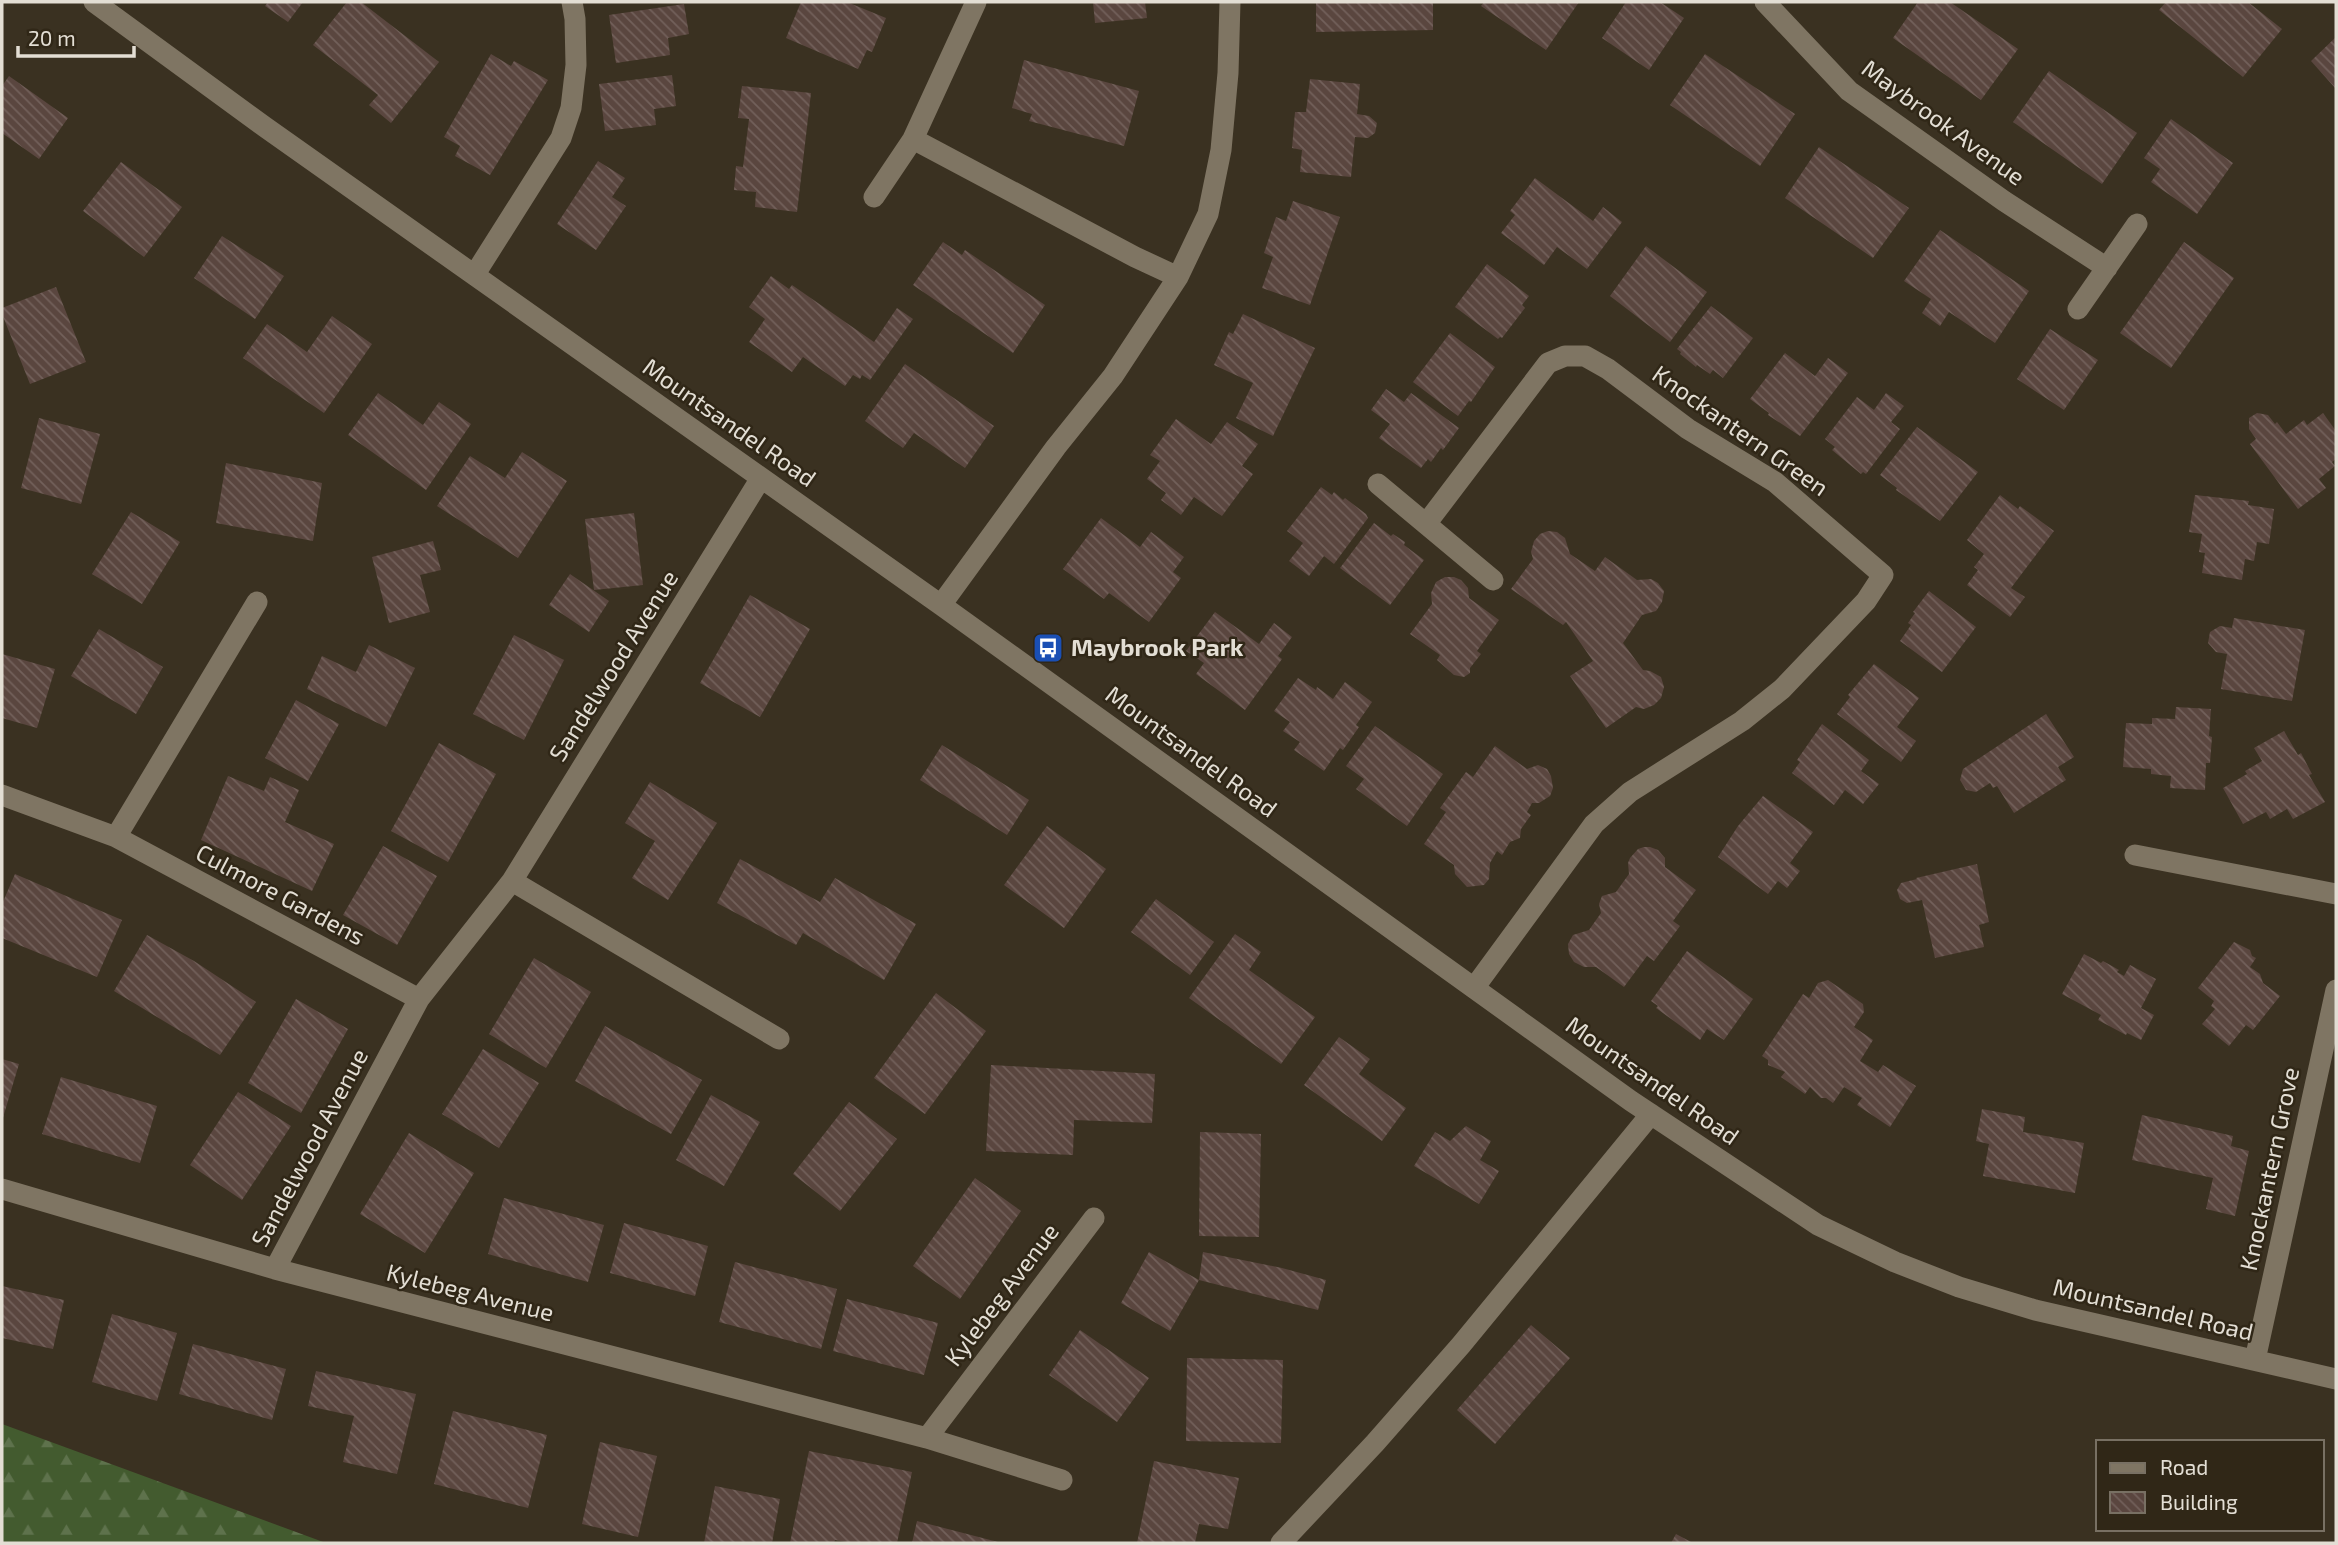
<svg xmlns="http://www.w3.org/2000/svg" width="2338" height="1545" viewBox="0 0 2338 1545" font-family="'Exo 2',sans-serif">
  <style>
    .forest { fill: url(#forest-firs) }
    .building { fill: url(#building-back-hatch) }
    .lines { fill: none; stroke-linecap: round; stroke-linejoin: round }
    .minor { stroke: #7f7563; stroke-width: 21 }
    .labels { text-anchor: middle; stroke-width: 5; stroke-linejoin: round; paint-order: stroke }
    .street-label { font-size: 24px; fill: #e3ded4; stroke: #302717 }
    .poi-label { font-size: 24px; font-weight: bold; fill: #e3ded4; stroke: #302717; text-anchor: start }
  </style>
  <defs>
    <pattern id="forest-firs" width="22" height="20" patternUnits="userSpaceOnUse" patternTransform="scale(1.75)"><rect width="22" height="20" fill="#435b2f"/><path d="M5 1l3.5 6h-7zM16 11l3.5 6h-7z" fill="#5e724c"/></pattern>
    <pattern id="building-back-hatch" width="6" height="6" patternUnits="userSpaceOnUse" patternTransform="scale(1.75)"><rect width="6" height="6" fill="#5a463f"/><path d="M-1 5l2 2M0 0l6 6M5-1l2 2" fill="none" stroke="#72605a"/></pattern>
  </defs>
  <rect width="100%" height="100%" fill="#3a3121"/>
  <!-- forest -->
  <path class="forest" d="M2,1424L326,1543H2Z"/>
  <!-- building -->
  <path class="building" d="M268,2H303L288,22L265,6Z
    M347,2H361L439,62L391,123L369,105L378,95L313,45Z
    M801,2H847L886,18L872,52L867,50L858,69L786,38Z
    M1093,2H1145L1147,18L1095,23Z
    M1316,2H1433V30L1316,32Z
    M1484,2H1579L1546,50L1481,6Z
    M1626,2H1660L1684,18L1649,70L1602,38Z
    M1918,2H1950L2018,49L1981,100L1893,38Z
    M2166,2H2248L2282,29L2243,77L2159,10Z
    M684,4L689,34L668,38L670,55L616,63L609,15Z
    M2336,37V89L2311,61Z
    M491,54L511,66L514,61L548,80L490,175L455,156L460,146L444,137Z
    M1705,54L1795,114L1760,166L1670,105Z
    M1024,60L1139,91L1124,146L1029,121L1032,114L1012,108Z
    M2049,71L2137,133L2102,184L2013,122Z
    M672,75L676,106L654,109L656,125L605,131L599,84Z
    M9,76L68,118L39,159L2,133V86Z
    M1310,79L1360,84L1357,114L1369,116L1377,123L1375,133L1368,138L1355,137L1351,177L1300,172L1302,150L1292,148L1295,112H1306Z
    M742,86L811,93L797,212L755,207L756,192L734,190L736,166L743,167L749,119L738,118Z
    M2171,119L2233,163L2197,214L2151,182L2160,169L2144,158Z
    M1819,147L1909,208L1873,258L1785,198Z
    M598,161L625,178L612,197L626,206L596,250L557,224Z
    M121,162L182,207L144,257L83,211Z
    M1535,178L1593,221L1603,207L1622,222L1587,269L1557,247L1544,265L1501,233L1515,215L1510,211Z
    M1293,201L1340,217L1310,305L1262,288L1273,257L1264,253L1276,217L1286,221Z
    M1940,230L2029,291L1995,343L1949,312L1940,326L1922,313L1931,299L1904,281Z
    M222,236L284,276L255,319L194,278Z
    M943,242L962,255L965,250L1045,305L1013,353L913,285Z
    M2184,242L2234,278L2171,368L2120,333Z
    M1646,246L1707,292L1670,342L1610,296Z
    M1487,264L1529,296L1522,305L1525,308L1502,338L1500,337L1498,339L1455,307Z
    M771,276L789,289L792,285L874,342L897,308L913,319L870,380L862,375L860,379L853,375L845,386L803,357L792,372L749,342L765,319L749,307Z
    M56,287L86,362L30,384L2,314V308Z
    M1711,306L1753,338L1723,378L1713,370L1710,374L1697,365L1696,367L1680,354L1681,352L1677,349Z
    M1243,314L1315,348L1273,436L1236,418L1253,383L1214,365L1229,332L1233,334Z
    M332,316L372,344L324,413L243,358L267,324L307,352Z
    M2050,329L2098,360L2064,410L2017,379Z
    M1450,333L1495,367L1471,402L1469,401L1458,416L1413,382Z
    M1785,353L1815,376L1828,358L1848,373L1800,436L1768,415L1769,413L1750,399Z
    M905,364L994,426L965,468L914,433L903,448L865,421Z
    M1386,389L1404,402L1411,393L1459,428L1443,450L1441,448L1431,462L1428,459L1421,468L1379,438L1390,424L1371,410Z
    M378,393L423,425L439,402L471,424L426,490L348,435Z
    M1886,393L1904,406L1891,422L1900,429L1866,474L1863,472L1861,474L1832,450L1835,447L1825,439L1857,397L1874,410Z
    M2257,413L2268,415L2275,424L2277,422L2286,434L2304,420L2307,425L2323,413L2336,431V459L2332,462L2335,466L2319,479L2326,488L2298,509L2250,444L2256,439L2249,429V418Z
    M39,418L100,434L81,504L21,488Z
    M1176,419L1211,444L1227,422L1258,444L1242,466L1253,474L1222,516L1194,497L1181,515L1161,500L1166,493L1147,479L1160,461L1150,455Z
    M1917,427L1978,472L1940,521L1896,490L1897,488L1880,475Z
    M522,452L567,481L518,558L437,506L470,456L505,478Z
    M226,463L322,483L313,541L216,523Z
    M1321,487L1332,495L1334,492L1343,500L1345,498L1366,514L1368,518L1334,564L1324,556L1309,576L1289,561L1303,543L1287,531Z
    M2000,495L2018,509L2020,506L2054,531L2011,588L2025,597L2010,617L1967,585L1978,570L1974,567L1984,554L1967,540Z
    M2195,495L2249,501L2248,505L2274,509L2269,544L2257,542L2254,561L2245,559L2242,580L2202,573L2205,553L2199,552L2202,534L2189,532Z
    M131,512L180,542L142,604L92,574Z
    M634,513L643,585L594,590L585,519Z
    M1101,518L1140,547L1151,532L1184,557L1173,572L1181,578L1149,622L1109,593L1104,599L1063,569Z
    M1374,523L1391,536L1393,534L1405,542L1404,545L1424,560L1390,605L1340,568Z
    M1548,531L1557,532L1565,538L1570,554L1595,571L1605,557L1637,580L1651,579L1658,583L1664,591L1662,602L1656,611L1642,615L1623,643L1643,670L1650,671L1661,677L1664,687L1661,698L1654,705L1644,709L1636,707L1606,728L1570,676L1593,661L1579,641L1566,622L1563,625L1511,589L1533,559L1531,552L1534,541L1540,534Z
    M433,541L441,570L420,575L430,612L389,623L372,557Z
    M570,574L609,601L589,632L549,605Z
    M1445,577H1454L1461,580L1468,588L1469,598L1499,620L1477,651L1481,654L1470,668V673L1464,677L1454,675L1437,660L1440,655L1410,634L1432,604L1431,593L1436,582Z
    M1929,591L1976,627L1942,672L1900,641L1911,625L1908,623L1915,613L1913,612Z
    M750,595L810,629L760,717L700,683Z
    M1215,612L1259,644L1274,623L1292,637L1278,656L1282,659L1245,710L1196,674L1204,663L1186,651Z
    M2234,618L2305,630L2292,701L2221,689L2227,654L2216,652L2208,643L2210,632L2220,626L2232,628Z
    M99,629L163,667L136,714L71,676Z
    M514,635L564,660L524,740L473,714Z
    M369,645L415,668L386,727L307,689L322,656L356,672Z
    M2,654L55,669L37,728L2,718Z
    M1874,664L1919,698L1897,727L1916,741L1901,762L1837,714L1850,697L1848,695Z
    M1298,678L1316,690L1317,687L1333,699L1345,682L1372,702L1356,725L1359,727L1343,750L1340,748L1324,771L1294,750L1300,742L1283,731L1290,722L1274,711Z
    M296,700L339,724L308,781L265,758Z
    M2176,707L2211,709L2209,736L2212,737L2210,763H2206L2205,790L2170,788L2171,776L2151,774V769L2123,767L2126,723L2152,724V718L2175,719Z
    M2046,714L2074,757L2058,767L2066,780L2014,813L1997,786L1993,788L1990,783L1976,792L1966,790L1960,780L1963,769Z
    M1822,724L1869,760L1861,771L1879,784L1863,804L1845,790L1834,805L1792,773L1800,762L1797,760Z
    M1375,726L1443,774L1407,826L1356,789L1364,779L1346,766Z
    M2284,731L2298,755L2301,753L2312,774L2309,775L2325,802L2293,819L2287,809L2270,819L2266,812L2243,824L2223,788L2247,774L2245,771L2262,761L2254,748Z
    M439,743L496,774L448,862L391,831Z
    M942,745L1029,800L1007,835L920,780Z
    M1495,746L1527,769L1538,765L1547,769L1551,776L1553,788L1550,796L1539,803H1532L1527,812L1531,815L1521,829L1520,838L1510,842L1502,855L1497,851L1490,863L1489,879L1484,885L1467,887L1455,874L1454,865L1424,844L1446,812L1440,808L1466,772L1473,777Z
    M228,776L264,791L270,777L299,790L285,822L334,844L312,891L201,840Z
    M650,782L717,823L668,900L632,878L655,841L625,823Z
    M1763,796L1813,832L1790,863L1800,871L1787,888L1778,881L1768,894L1718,857L1738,826Z
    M1047,826L1106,869L1064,928L1004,885Z
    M383,846L437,876L397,945L343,915Z
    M1644,847H1650L1658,850L1665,858V867L1696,890L1673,921L1680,926L1654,961L1647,956L1624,987L1596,967H1584L1574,962L1569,954L1568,944L1573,935L1589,930L1601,913L1599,904L1602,896L1616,892L1629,874L1628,863L1630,858L1638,849Z
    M740,859L820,902L835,878L916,924L884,980L803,933L796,945L717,903Z
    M1977,864L1989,922L1979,925L1984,947L1935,958L1922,900L1907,903L1900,899L1897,890L1901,883L1917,879L1916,878Z
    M15,874L122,920L97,977L2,938V904Z
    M1156,899L1214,942L1190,975L1131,932Z
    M1235,934L1261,952L1249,970L1315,1017L1281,1064L1189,998Z
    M147,935L194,961L256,1002L220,1055L114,991Z
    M2234,942L2250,950L2252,956L2256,958L2250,967L2260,974L2263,983L2280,996L2253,1030L2246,1025L2229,1046L2202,1024L2215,1009L2211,1006L2214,1001L2198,988Z
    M1687,951L1753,999L1724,1040L1707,1029L1700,1040L1656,1008L1658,1006L1651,1001Z
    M2084,954L2101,963L2103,961L2119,970L2117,972L2124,976L2130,965L2156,979L2141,1008L2154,1015L2141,1040L2127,1033L2126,1035L2098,1020L2101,1015L2062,994Z
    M534,958L591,992L546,1068L489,1034Z
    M1828,980L1863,1004L1864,1012L1854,1027L1873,1040L1860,1061L1878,1072L1883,1065L1916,1086L1890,1127L1857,1105L1862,1098L1844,1087L1833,1103L1826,1098H1821L1810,1087L1805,1094L1781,1077L1785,1072L1768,1065V1060L1762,1056L1803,994L1809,998L1818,983Z
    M936,993L986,1031L925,1114L874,1078Z
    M296,999L348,1029L301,1113L248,1083Z
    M605,1026L702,1080L671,1134L575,1081Z
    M1339,1037L1370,1059L1359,1074L1406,1108L1382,1141L1304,1085Z
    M483,1049L539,1083L499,1148L442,1114Z
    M2,1059L19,1064L2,1121Z
    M991,1065L1155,1074L1152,1123L1074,1120L1073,1155L986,1151Z
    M61,1077L157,1106L140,1163L42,1134Z
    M238,1092L291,1126L242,1200L190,1165Z
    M711,1095L760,1122L724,1186L676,1160Z
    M849,1102L897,1139L840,1211L793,1174Z
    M1982,1109L2025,1117L2023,1132L2084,1143L2075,1193L1983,1176L1989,1144L1976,1141Z
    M2142,1115L2233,1136L2231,1146L2249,1151L2235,1216L2206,1209L2213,1178L2132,1160Z
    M1466,1126L1491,1141L1480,1160L1499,1171L1479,1204L1414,1166L1435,1132L1450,1141Z
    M1200,1132L1261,1134L1259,1237L1199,1236Z
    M409,1133L474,1173L425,1253L360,1214Z
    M975,1178L1021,1211L960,1299L913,1266Z
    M504,1198L604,1225L588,1282L488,1254Z
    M624,1223L708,1246L695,1296L610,1273Z
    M1149,1252L1199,1280L1170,1331L1121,1303Z
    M1203,1252L1282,1268L1326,1280L1318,1310L1199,1280Z
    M735,1262L837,1289L821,1349L719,1322Z
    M2,1286L64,1300L53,1349L2,1338Z
    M847,1299L938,1323L924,1375L833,1351Z
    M112,1314L177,1333L157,1401L92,1382Z
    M1531,1325L1570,1358L1495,1444L1457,1410Z
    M1080,1330L1149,1378L1117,1422L1049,1375Z
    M193,1344L286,1369L272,1420L179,1394Z
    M1187,1358L1283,1360L1281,1443L1186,1441Z
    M316,1371L416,1394L397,1474L343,1462L354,1416L308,1406Z
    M453,1411L547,1435L528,1508L434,1484Z
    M600,1442L657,1456L638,1537L582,1524Z
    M809,1451L912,1472L897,1543H852L835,1540L834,1543H790Z
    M1154,1461L1239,1478L1228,1529L1199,1524L1195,1543H1137Z
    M715,1486L780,1499L772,1543H704Z
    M917,1521L998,1542V1543H912Z
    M1676,1534L1693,1543H1671Z"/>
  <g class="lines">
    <!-- minor -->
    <path class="minor" d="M94,2L265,127L941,605L1631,1101L1818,1225L1895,1262L1959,1287L2035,1310L2336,1379
      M1765,2L1849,91L2004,201L2107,268
      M913,139L1135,257L1178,277
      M874,197L913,139L976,2
      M475,274L561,138L571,108L576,65L575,19L572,2
      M2078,309L2137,224
      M1378,484L1493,580
      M1426,524L1548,363L1565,356H1585L1608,369L1688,429L1775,482L1883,575L1866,601L1782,689L1742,721L1630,792L1594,824L1474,988
      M941,605L1056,447L1113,376L1178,277L1208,214L1221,150L1228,73L1230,2
      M2,795L116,837L419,999
      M116,837L257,602
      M2135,855L2336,894
      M512,881L779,1039
      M2,1189L275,1269L927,1438L1062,1480
      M275,1269L419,999L512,881L761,478
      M2255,1360L2336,990
      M927,1438L1094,1218
      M1281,1543L1375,1443L1461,1345L1651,1114"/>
  </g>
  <!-- icons -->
  <defs>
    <g id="bus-square" transform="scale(1.575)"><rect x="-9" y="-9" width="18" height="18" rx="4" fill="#1a4fb4" stroke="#302717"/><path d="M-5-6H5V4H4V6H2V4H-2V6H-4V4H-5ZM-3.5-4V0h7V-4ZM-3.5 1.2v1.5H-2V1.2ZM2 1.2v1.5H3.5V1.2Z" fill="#fff"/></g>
  </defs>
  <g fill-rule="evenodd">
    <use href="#bus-square" x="1048" y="648"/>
  </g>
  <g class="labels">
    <!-- street labels -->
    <g class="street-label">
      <text transform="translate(1943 123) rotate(36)" y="8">Maybrook Avenue</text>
      <text transform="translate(729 423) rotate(35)" y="8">Mountsandel Road</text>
      <text transform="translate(1740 431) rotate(35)" y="8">Knockantern Green</text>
      <text transform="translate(614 666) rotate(-58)" y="8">Sandelwood Avenue</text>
      <text transform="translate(1191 752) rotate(36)" y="8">Mountsandel Road</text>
      <text transform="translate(280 895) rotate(28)" y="8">Culmore Gardens</text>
      <text transform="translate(1652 1081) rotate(35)" y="8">Mountsandel Road</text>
      <text transform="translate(310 1148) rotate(-62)" y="8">Sandelwood Avenue</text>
      <text transform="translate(2270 1169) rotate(-78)" y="8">Knockantern Grove</text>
      <text transform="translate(470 1293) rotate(14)" y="8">Kylebeg Avenue</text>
      <text transform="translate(1002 1295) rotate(-53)" y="8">Kylebeg Avenue</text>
      <text transform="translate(2153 1310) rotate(13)" y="8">Mountsandel Road</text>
    </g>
    <!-- poi labels -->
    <g class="poi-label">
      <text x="1071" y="656">Maybrook Park</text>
    </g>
  </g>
  <!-- border -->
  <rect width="2338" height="1545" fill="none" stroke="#e3ded4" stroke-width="7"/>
  <!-- legend -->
  <rect x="2096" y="1440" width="228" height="91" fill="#302717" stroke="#787063" stroke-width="2"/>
  <rect x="2110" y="1463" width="35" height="10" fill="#7f7563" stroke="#787063" stroke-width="2"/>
  <text x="2160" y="1475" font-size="21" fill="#e3ded4">Road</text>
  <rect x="2110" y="1492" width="35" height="21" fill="url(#building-back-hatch)" stroke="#787063" stroke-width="2"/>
  <text x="2160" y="1510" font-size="21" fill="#e3ded4">Building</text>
  <!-- scale -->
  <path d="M18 46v10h116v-10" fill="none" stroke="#e3ded4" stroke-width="3.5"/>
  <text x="28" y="46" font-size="21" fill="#e3ded4" stroke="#302717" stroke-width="5" paint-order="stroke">20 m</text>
</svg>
